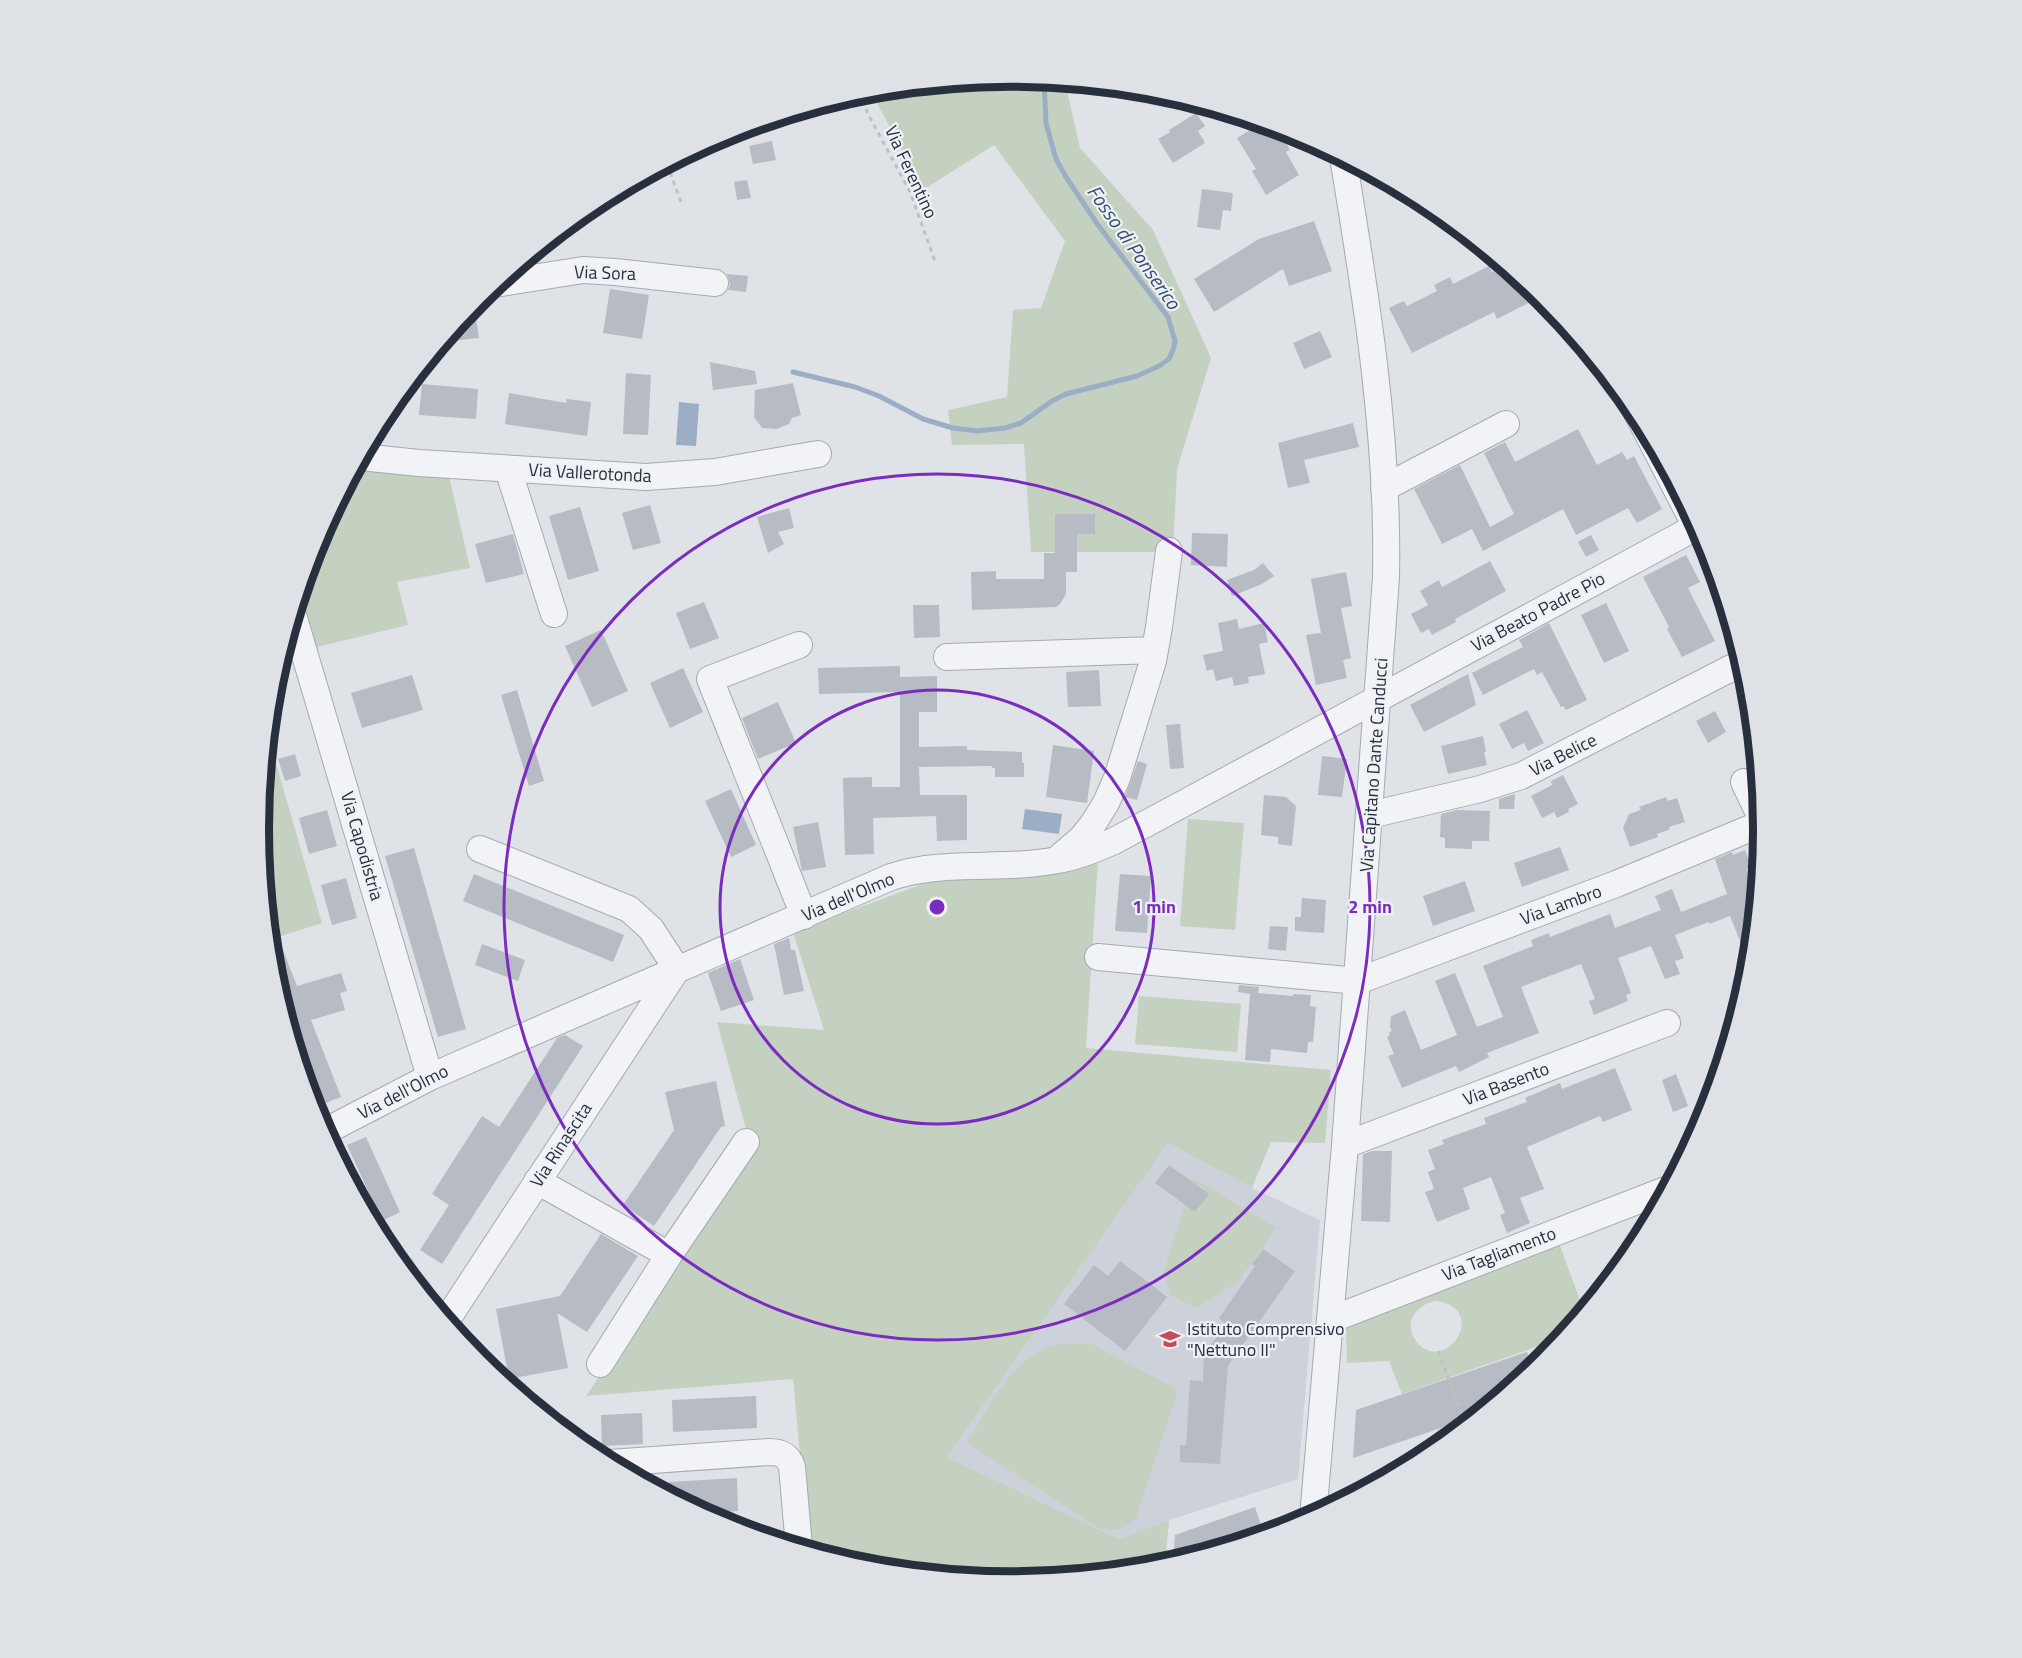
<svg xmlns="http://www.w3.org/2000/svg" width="2022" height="1658" viewBox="0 0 2022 1658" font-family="'Titillium Web',sans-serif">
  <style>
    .built { fill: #cdd1d9 }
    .green { fill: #c4d1c1; fill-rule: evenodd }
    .water { fill: #9caec5 }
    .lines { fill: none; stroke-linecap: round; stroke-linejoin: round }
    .stream { stroke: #9caec5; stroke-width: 5 }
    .building { fill: #b7bbc4 }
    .minor-casing { stroke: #a5a9b1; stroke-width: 28 }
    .path { stroke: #bdc0c6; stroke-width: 3; stroke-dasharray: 4.5 4.5; stroke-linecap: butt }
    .minor { stroke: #f1f3f6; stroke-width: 26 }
    .ring { fill: none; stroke: #7b2cbf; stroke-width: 3 }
    .labels { text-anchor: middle; stroke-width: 4.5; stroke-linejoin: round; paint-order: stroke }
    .street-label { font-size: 18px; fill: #29303d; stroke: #eef1f5 }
    .poi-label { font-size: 18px; fill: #29303d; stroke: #eef1f5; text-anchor: start }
    .water-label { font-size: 20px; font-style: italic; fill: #364d6e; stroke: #eef1f5 }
    .rim { fill: none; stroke: #29303d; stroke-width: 8 }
    .centre { fill: #7b2cbf; stroke: #eef1f5; stroke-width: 3 }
    .ring-label { font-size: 18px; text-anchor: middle; font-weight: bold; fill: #7b2cbf; stroke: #eef1f5; stroke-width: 4.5; stroke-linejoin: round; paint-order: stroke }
  </style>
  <rect width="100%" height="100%" fill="#dfe2e7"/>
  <!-- built -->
  <path class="built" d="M1168,1143L1252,1188L1320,1220L1298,1479L1169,1520L1119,1539L947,1457Z"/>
  <!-- green -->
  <path class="green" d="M1011,77L1065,82L1080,148L1153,230L1211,358L1177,469L1173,552H1031L1024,444L952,445L948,410L1007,397L1013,310L1041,308L1065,241L994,145L923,190L878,105L874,90Z
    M355,467L449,476L470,568L397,582L408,625L313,648L298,598L316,541Z
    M276,763L322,923L269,940L259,829L265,767Z
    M1188,819L1244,823L1235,930L1180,926Z
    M1098,860L1086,1048L1331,1070L1325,1143L1271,1142L1252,1188L1168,1143L947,1457L1119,1539L1169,1520L1165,1565L1011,1581L864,1567L809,1550L793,1379L586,1396L752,1151L717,1022L824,1030L793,932L936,879Z
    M1139,996L1241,1004L1237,1052L1135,1044Z
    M1193,1178L1276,1228L1238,1282L1196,1308L1172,1296L1163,1274Z
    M1559,1243L1584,1311L1562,1338L1402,1394L1389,1361L1347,1363L1346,1327ZM1436,1301C1491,1308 1445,1378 1416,1341C1402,1323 1417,1304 1436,1301Z
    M1090,1343L1178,1390L1136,1518C1122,1531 1118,1531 1099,1528L967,1443C990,1406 1013,1351 1062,1344C1071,1343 1081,1344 1090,1343Z"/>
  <!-- water -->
  <path class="water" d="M679,402L699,404L696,446L676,445Z
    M1025,809L1062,814L1059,834L1022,829Z"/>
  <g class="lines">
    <!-- stream -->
    <path class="stream" d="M793,372L855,387L879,396L923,419L953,428L977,431L1005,428L1021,423L1052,401L1066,394L1137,376L1159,366L1169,359L1174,347L1175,341L1168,317L1098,225L1066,177L1056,159L1046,123L1044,80"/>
  </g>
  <!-- building -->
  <path class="building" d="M1196,113L1205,126L1198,131L1205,143L1173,163L1158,139L1170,132L1169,130Z
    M1271,125L1277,127L1290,150L1286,152L1299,175L1266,195L1252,171L1256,169L1237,138L1255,127L1258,133Z
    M772,141L776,160L753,164L749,146Z
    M747,180L751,198L737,200L734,182Z
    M1202,189L1233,193L1231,211L1223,210L1220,230L1197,227Z
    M1314,221L1332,271L1289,286L1283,269L1214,312L1194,279L1259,239Z
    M1505,265L1542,296L1497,319L1494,312L1412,353L1389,308L1404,301L1407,306L1437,291L1434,285L1450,277L1453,284L1489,266L1492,272Z
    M727,274L748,276L746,292L728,290L730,284Z
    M610,289L649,295L642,339L603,333Z
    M474,303L479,338L442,342Z
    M1320,331L1332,357L1304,369L1293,343Z
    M710,362L755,371L757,384L713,390Z
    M626,373L651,375L648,435L623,434Z
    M793,383L801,415L792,418L789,424L777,429L762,428L754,417L755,390Z
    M422,384L478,389L476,419L419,415Z
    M509,393L566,403L567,399L591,402L587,436L505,424Z
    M1353,423L1359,447L1304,460L1310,483L1288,488L1278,443Z
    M1578,429L1597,465L1622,452L1627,460L1634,456L1662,509L1637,523L1628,508L1576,535L1563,509L1483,551L1472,529L1442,544L1414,489L1460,465L1490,527L1514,514L1484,453L1505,442L1515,462Z
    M650,505L661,543L633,550L622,513Z
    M580,507L599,571L568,580L549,516Z
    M789,508L794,528L778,532L784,544L768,553L757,517Z
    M1055,514H1095V534H1077V572H1066V594L1060,604L1056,607L972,610L971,572L996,571V579H1044V553H1055Z
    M1192,533L1228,534L1227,567L1191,565Z
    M513,534L524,574L486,583L475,544Z
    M1591,535L1599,550L1586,557L1578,542Z
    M1686,555L1700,582L1688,588L1715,641L1682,657L1667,629L1669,627L1643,577Z
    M1490,561L1506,591L1455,619L1456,622L1432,635L1429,629L1421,633L1411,614L1428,605L1420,591L1439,580L1442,587Z
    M1263,563L1274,576L1262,584L1232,596L1227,580L1254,570Z
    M1346,572L1352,606L1341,608L1351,658L1343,660L1347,678L1316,685L1306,635L1321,633L1311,579Z
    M704,602L719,638L690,649L676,613Z
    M1606,603L1629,651L1604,663L1581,615Z
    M913,605H939L940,637L914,638Z
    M1237,619L1239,629L1264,623L1268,642L1259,644L1265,674L1248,677L1249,683L1234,686L1232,677L1216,681L1213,669L1207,671L1203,655L1223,651L1218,623Z
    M1549,623L1587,700L1566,710L1563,706L1561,707L1542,672L1537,675L1534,669L1483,695L1472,673L1523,647L1519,640Z
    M601,630L628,691L592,707L565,646Z
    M900,666V677L937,676V712H919V747L967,746V750L1022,752V763H1024V777H995V768H992V766L919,767L920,795H967V840L937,841L936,816L873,818L874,854L845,855L843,778L872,777V787H900V692L819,694L818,668Z
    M683,668L703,712L670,728L650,683Z
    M1099,670L1101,706L1068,707L1066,672Z
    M1468,674L1476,705L1424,732L1410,705Z
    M412,675L423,710L362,728L351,693Z
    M517,690L544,781L529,786L501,695Z
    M778,702L796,743L758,759L742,718Z
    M1527,710L1544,743L1528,751L1524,743L1512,749L1499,724Z
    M1715,711L1726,732L1708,743L1696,721Z
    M1180,724L1184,768L1170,769L1166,725Z
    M1483,736L1486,752H1484L1487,765L1448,774L1441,746Z
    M1053,745L1094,751L1087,803L1046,797Z
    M295,754L301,776L285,781L278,759Z
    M1322,756L1347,759L1342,797L1318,795Z
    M1138,761L1147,764L1137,800L1125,797Z
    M1563,775L1578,804L1568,809L1569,812L1557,818L1554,812L1542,818L1531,796L1552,785L1551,781Z
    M731,789L756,845L731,857L705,801Z
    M1515,794L1514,809H1499V799Z
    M1264,795L1286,797L1296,806L1292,846L1278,844V837L1261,835Z
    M1666,797L1668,801L1677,798L1685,822L1669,827L1670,829L1657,834L1658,837L1630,847L1623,828L1629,814L1641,810L1639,807Z
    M327,810L337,846L309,854L299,818Z
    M1457,810L1490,811L1489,841H1472V849L1445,848V838L1440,837L1441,814Z
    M818,822L826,867L802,871L793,827Z
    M1560,847L1569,870L1522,887L1514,863Z
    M414,848L466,1029L438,1037L385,856Z
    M1745,850L1751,867L1746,869L1757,898L1750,966L1730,916L1709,924V922L1675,935L1684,958L1675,961L1680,974L1665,979L1651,946L1618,958L1631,993L1626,995L1628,1001L1594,1015L1589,1001L1595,999L1581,964L1521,987L1539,1033L1487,1053L1489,1057L1459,1072L1456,1066L1402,1088L1388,1056L1394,1054L1387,1037L1390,1035L1389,1032L1392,1031L1390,1026L1391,1016L1405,1010L1421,1050L1457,1035L1435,981L1455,973L1477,1027L1503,1017L1483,966L1533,946L1531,940L1549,933L1550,937L1610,914L1615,928L1661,910L1655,896L1672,889L1681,912L1727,894L1715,859L1732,852L1733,855Z
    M474,874L624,935L613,962L463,901Z
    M1120,874L1151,876L1147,933L1115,931Z
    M346,878L357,918L332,925L321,885Z
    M1465,881L1475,911L1433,926L1423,896Z
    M1302,898L1326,900L1324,933L1295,931V917H1301Z
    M272,922L297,986L341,973L347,991L340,993L345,1010L311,1020L341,1097L313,1108L273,975L268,923Z
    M1270,926L1288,927L1286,951L1268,949Z
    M789,938L791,950H795L804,991L784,995L774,944Z
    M482,944L525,960L518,981L475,965Z
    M740,959L754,1000L721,1011L708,973Z
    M1239,985L1259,987L1258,993L1293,996V994L1311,995L1310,1006L1316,1007L1313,1042H1308L1307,1053L1271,1049L1270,1062L1245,1060L1250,994L1238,992Z
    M565,1035L583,1046L442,1264L420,1250L449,1205L432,1194L482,1116L499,1127L557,1038Z
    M1615,1068L1632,1110L1603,1122L1600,1116L1527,1147L1544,1189L1520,1198L1530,1223L1507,1233L1500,1215L1505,1213L1491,1177L1463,1188L1470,1209L1437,1222L1425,1192L1434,1189L1428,1172L1435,1169L1428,1150L1444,1144L1442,1140L1486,1124L1484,1118L1527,1102L1525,1098L1560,1083L1562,1089Z
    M1676,1074L1688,1106L1673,1112L1662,1080Z
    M716,1081L725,1126L721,1127L654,1226L623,1205L674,1130L665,1092Z
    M366,1137L400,1212L382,1221L347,1145Z
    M1373,1151H1392L1390,1222L1361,1221L1363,1154Z
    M1169,1165L1209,1194L1195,1212L1155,1183Z
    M601,1234L638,1256L587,1332L557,1313L568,1368L509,1379L496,1309L560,1296Z
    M1263,1249L1295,1271L1228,1366L1220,1464L1180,1462V1445H1186L1190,1380L1203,1381L1204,1354L1226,1324L1219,1318L1255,1266L1252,1264Z
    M1120,1261L1167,1297L1125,1351L1064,1304L1094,1265L1108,1276Z
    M1527,1352L1534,1369L1476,1416L1353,1458L1356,1410Z
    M756,1396L757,1428L673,1432L672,1400Z
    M642,1413L643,1444L602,1446L601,1415Z
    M737,1478L738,1511L702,1513L670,1496L669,1482Z
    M1255,1507L1264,1535L1173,1562L1175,1535Z"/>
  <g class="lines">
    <!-- minor casing -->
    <g class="minor-casing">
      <path id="minor" d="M495,284L583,270L615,272L715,283
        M1635,409L1696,527
        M361,457L419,463L646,477L715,472L818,454
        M508,469L554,614
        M1384,488L1506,424
        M293,615L430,1077
        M799,645L710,679L804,916
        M947,657L1155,650
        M1744,782L1763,822
        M1370,815L1480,789L1521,776L1743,662
        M1061,856L1081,839L1093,824L1106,803L1117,778L1153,661L1159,627L1169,551
        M1098,957L1358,981L1616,884L1763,823
        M324,1132L430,1077L891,877C945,859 1002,871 1057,860C1077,857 1096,849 1114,841L1698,526
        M1345,1145L1667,1023
        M537,1181L669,1255
        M1330,1320L1668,1189
        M446,1321L677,969L651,929L629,909L480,849
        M600,1364L669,1255L746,1142
        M609,1463L769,1452C781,1452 788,1455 792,1467L799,1547
        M1313,1517L1345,1145L1386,577C1389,436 1366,296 1343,157"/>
    </g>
    <!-- path -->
    <path class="path" d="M863,91L867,112L910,192L936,264
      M667,164L682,205
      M1438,1351L1466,1424"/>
    <!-- minor -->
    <use href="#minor" class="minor"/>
  </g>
  <!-- distance rings -->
  <g class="ring">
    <circle cx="937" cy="907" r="217"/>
    <circle cx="937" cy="907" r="433"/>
  </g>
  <!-- icons -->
  <defs>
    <g id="school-bare" transform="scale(1.62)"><path d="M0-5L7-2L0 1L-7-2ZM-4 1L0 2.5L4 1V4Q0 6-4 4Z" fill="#c44c59" stroke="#eef1f5" stroke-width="2.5" paint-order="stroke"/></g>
  </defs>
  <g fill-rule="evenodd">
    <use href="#school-bare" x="1170" y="1339"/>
  </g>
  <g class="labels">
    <!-- street labels -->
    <g class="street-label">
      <text transform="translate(911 172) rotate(65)" y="6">Via Ferentino</text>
      <text transform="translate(605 273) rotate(2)" y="6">Via Sora</text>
      <text transform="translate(590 473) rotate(3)" y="6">Via Vallerotonda</text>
      <text transform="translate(1538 612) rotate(-28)" y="6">Via Beato Padre Pio</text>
      <text transform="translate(1563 755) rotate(-27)" y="6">Via Belice</text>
      <text transform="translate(1374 765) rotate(-86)" y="6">Via Capitano Dante Canducci</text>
      <text transform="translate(362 846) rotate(74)" y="6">Via Capodistria</text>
      <text transform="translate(848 897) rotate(-23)" y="6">Via dell'Olmo</text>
      <text transform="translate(1561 905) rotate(-20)" y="6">Via Lambro</text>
      <text transform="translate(1506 1084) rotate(-21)" y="6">Via Basento</text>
      <text transform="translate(403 1092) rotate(-27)" y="6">Via dell'Olmo</text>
      <text transform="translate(561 1145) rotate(-57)" y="6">Via Rinascita</text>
      <text transform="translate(1499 1254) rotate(-21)" y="6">Via Tagliamento</text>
    </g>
    <!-- poi labels -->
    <g class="poi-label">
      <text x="1187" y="1335">Istituto Comprensivo<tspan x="1187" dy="21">"Nettuno II"</tspan></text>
    </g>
    <!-- water labels -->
    <g class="water-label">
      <text transform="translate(1134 247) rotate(55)" y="7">Fosso di Ponserico</text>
    </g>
  </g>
  <!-- crop -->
  <path d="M0 0H2022V1658H0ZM269 829a742 742 0 1 1 1484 0a742 742 0 1 1-1484 0Z" fill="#dee2e6" fill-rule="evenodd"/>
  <path class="rim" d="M269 829a742 742 0 1 1 1484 0a742 742 0 1 1-1484 0Z"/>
  <circle cx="937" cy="907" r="9" class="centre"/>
  <g class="ring-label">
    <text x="1154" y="913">1 min</text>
    <text x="1370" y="913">2 min</text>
  </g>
</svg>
